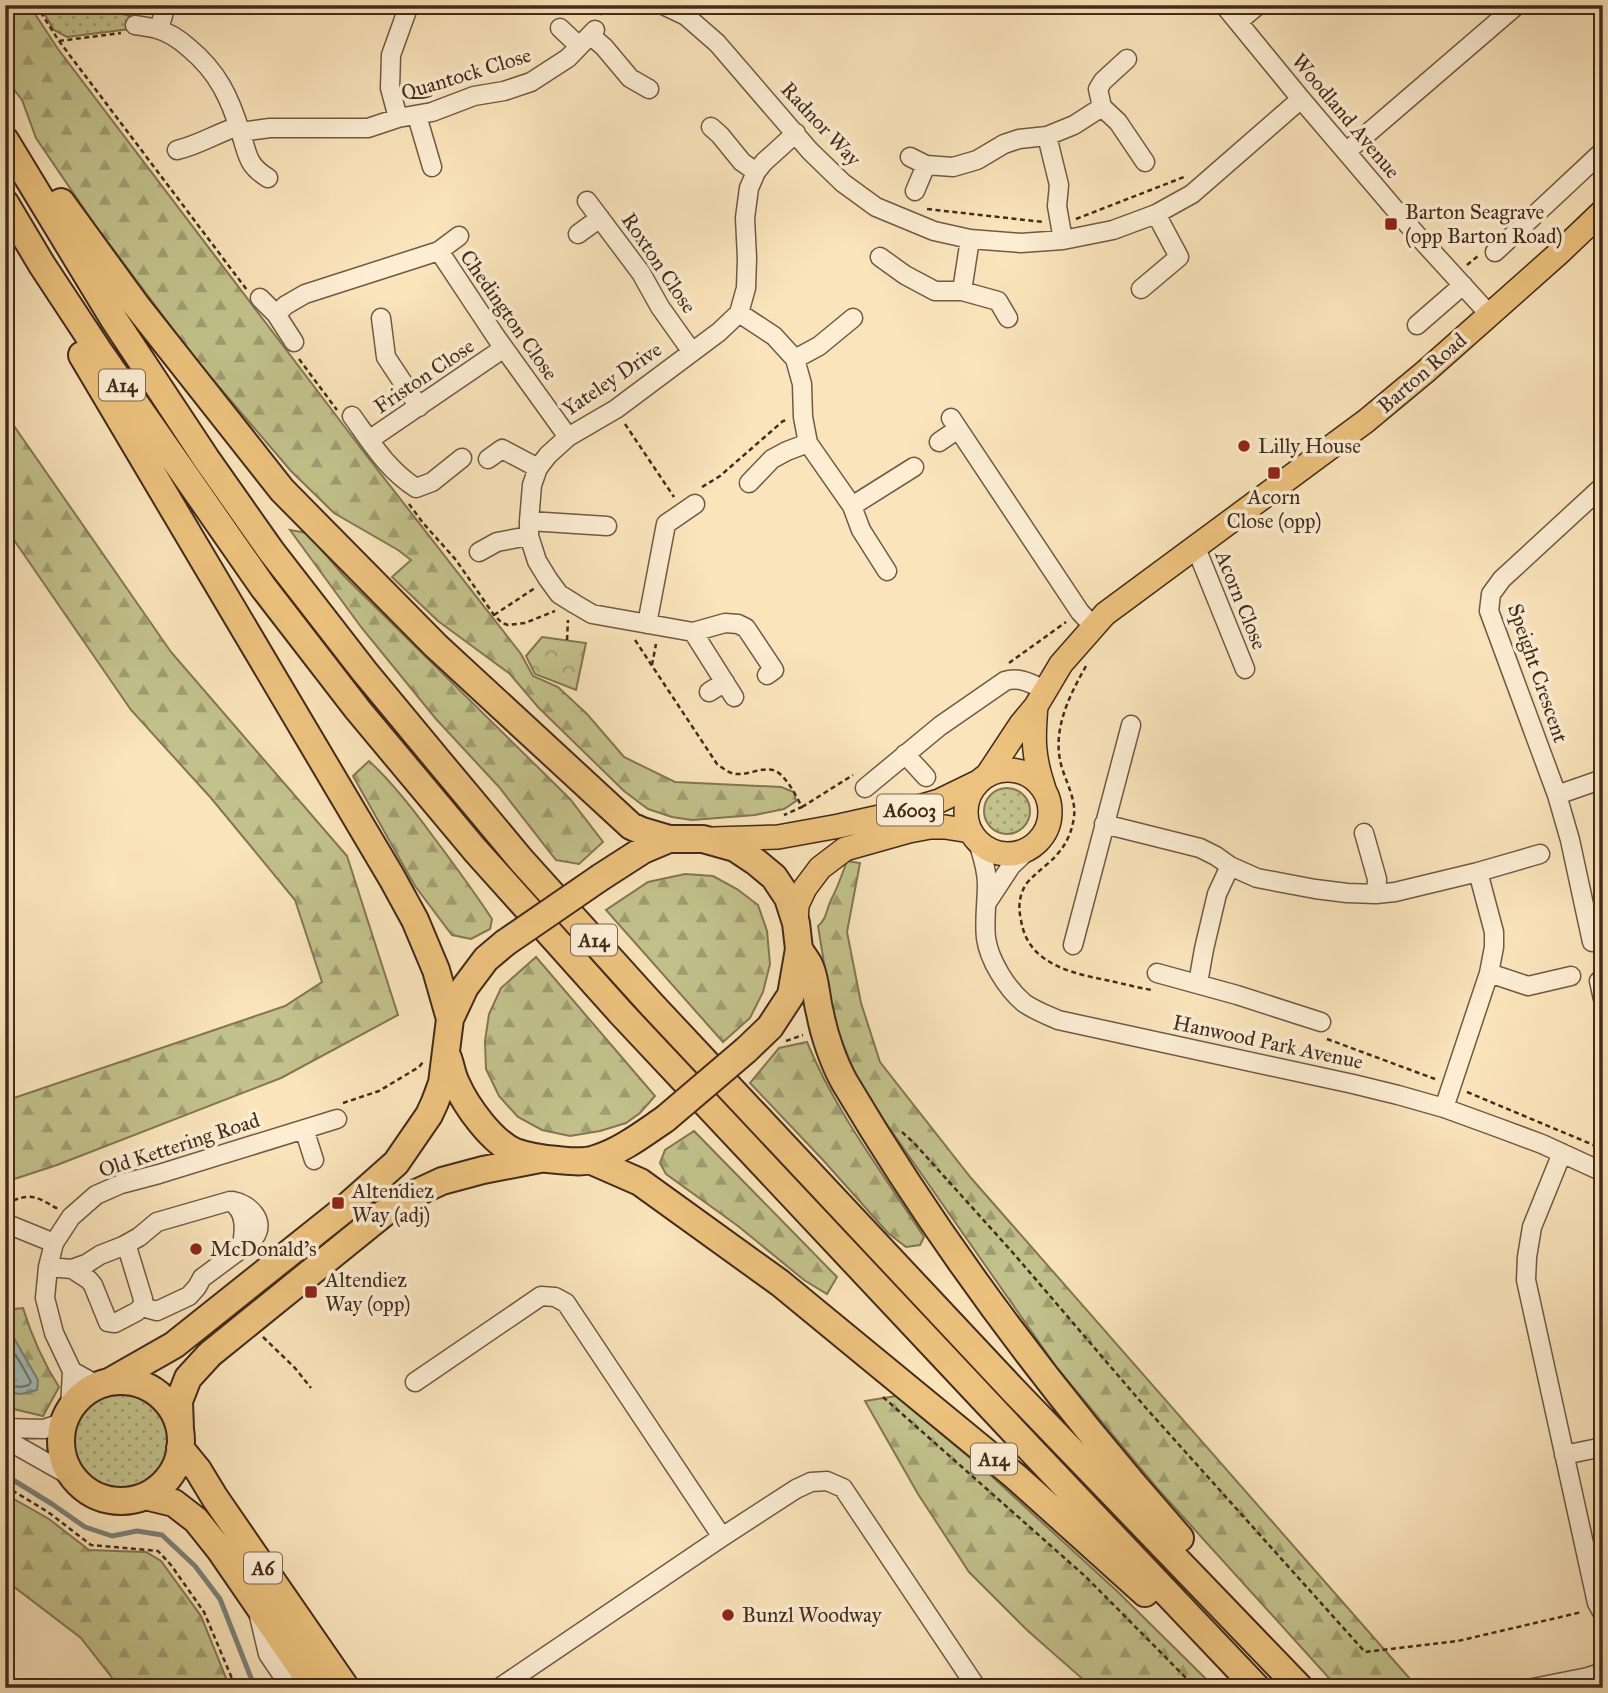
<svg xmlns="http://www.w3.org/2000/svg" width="1608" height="1693" font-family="'IM FELL Great Primer',serif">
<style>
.grass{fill:url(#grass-dots);stroke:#837654;stroke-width:2}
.forest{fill:url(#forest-firs);stroke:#837654;stroke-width:2}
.park{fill:url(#park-crowns);stroke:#837654;stroke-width:2}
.water{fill:url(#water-ripples);stroke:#7b827a;stroke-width:2}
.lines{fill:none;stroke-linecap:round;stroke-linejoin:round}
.shore{stroke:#72746a;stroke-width:2}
.stream{stroke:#7b827a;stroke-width:5}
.minor-casing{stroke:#715944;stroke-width:21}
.major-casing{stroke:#432b1c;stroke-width:26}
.highway-casing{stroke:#432b1c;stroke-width:30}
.path{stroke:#432b1c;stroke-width:2.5;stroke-dasharray:5 3.5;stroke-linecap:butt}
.minor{stroke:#fcedd3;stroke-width:18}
.major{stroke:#edc27e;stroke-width:23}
.highway{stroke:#edc27e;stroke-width:26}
.highway-bridge-casing{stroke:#432b1c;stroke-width:30;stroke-linecap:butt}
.highway-bridge{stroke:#edc27e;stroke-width:26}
.poi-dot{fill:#8f2418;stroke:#fcedd3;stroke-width:2.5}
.labels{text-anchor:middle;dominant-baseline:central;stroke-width:7;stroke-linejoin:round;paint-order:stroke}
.shield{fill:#fcedd3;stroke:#7a6553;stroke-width:2}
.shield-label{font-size:19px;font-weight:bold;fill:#432b1c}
.street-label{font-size:21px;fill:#432b1c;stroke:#fcedd3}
.poi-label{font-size:21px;fill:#432b1c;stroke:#fcedd3;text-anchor:start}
</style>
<defs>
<pattern id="grass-dots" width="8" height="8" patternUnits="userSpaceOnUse" patternTransform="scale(1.75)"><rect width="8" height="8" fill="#c3c28c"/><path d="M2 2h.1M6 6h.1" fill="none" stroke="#a09e72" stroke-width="1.8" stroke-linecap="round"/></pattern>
<pattern id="forest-firs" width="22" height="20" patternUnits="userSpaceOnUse" patternTransform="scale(1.75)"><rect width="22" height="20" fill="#c3c28c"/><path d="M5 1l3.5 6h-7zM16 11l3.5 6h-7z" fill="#a09e72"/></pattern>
<pattern id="park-crowns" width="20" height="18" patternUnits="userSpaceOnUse" patternTransform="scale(1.75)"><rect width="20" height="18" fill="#c3c28c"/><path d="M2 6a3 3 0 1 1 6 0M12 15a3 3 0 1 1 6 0" fill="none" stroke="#a09e72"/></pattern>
<pattern id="water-ripples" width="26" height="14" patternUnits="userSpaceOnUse" patternTransform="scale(1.75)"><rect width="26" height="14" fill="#a1bcb9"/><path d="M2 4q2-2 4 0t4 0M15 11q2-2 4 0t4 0" fill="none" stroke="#859996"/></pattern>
</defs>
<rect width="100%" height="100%" fill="#fae4bb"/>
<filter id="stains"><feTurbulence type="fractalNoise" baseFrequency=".00286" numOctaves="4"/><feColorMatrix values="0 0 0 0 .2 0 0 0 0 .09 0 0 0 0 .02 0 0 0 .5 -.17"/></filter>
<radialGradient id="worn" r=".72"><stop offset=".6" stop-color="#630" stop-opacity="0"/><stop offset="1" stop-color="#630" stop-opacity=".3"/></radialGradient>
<path class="grass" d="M39,5H110L115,12L133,17L130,29L67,37L54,30Z
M984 811a23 23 0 1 1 46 0a23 23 0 1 1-46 0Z
M74 1442a47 47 0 1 1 94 0a47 47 0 1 1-94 0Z"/>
<path class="forest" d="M5,5H29L58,49L363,451L521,654L533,676L558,687L587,714L624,757L675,782L781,787L794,792L796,801L784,809L755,815L692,820L672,817L648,809L624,791L538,707L510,674L438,621L392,577L411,560L398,550L334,513L291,471L196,360L95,225L36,138L22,100L5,78Z
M5,413L171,652L347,856L398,1015L281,1078L57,1165L5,1182V1101L285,1006L322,982L295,900L211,798L131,710L5,527Z
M290,530L307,533L344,576L570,799L603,842L579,864L556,860L499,787L436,719L361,627Z
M369,761C393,783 413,809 432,835C453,863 473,890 492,919L490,929L471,939L452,935L415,886L353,776Z
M847,861L860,863L847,932L861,1003L880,1062L971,1178L1418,1688H1338L1157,1488L1057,1368L860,1086L833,1019L818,926C827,919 826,910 831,900C838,887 842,874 847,861Z
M685,874L713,876L737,889L758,905L767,931L770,964L763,992L750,1018L723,1042L606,910L648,882Z
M536,957L655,1096L640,1113L626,1123L600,1131L570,1136L542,1130L518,1117L499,1096L486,1069L485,1041L489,1014L501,988Z
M807,1042C836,1113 883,1173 924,1237L920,1245L906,1247L888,1233L823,1160L750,1083L779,1048Z
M694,1131L837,1277L827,1294L804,1280L738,1226L666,1174L660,1163L665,1150Z
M23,1308C32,1337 43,1362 59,1387L43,1416L5,1407V1310Z
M896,1396L987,1472L1117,1591L1208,1681L1213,1688H1101L1086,1682L1028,1631L969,1572L918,1494L865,1401Z
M5,1494L49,1519L89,1550L146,1552L161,1561L201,1616L230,1688H120L81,1638L5,1580Z"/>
<path class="park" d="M542,637L586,643L576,690L535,674L526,656Z"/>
<path class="water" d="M5,1333H11L38,1380L37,1390L21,1394L5,1392Z"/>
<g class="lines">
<path class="shore" d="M5,1340L20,1362L31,1382L29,1385L21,1387L5,1385"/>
<path class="stream" d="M5,1475L52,1504L85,1527L112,1536L137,1531L162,1535L195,1566L220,1599L255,1688"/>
<defs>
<path id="minor" d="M663,5L686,16L717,43L810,151L843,183L876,207L934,231L970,239L1021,243L1063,240L1113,230L1156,214L1192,194L1301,99
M1224,5L1301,99L1416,234L1489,314
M1238,22L1258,5
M135,25C142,26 150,27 157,29C168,32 180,40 189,48C218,72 230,98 241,134C248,155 247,165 268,178
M560,28L579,46
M159,29L166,5
M590,35L604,47L630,78L649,89
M1127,59L1103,81L1098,89L1102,107L1118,122L1145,162
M417,116L432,167
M398,118L390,88L391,55L409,5
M711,127L720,135L742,162L756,172
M241,132L270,128H368L398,118L432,112L474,96L504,91L531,82L568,58L595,30
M1047,136L1059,185L1057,206L1063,240
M177,150C199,145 217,133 239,126
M1346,152L1517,5
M910,157L926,165L953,167L977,160L1004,144L1019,139L1047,136L1074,125L1102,107
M915,191L926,165
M587,201L641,273L660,307L692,352
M578,234L600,218
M439,251L459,236
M1495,252L1603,151
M880,257L905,275L935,291H962L998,301L1008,318
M1141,289L1179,257L1156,214
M962,291L970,239
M260,298L276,314L294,342
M739,313L774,336L795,359L802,384L803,417L808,443L852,506L861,530L887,571
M276,314L286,305L305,294L439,251L496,337L568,437
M381,318L386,357L419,407
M1417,325L1463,285
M795,359L819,346L853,318
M352,416C372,444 387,469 416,488L432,482L462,458
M951,418L1080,612L1093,626
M369,440L504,348
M939,442L958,429
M488,459L502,449L538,468
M749,483L772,459L787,451L808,443
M852,506L914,467
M529,521L607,526
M1196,548L1245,669
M479,552L497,542L529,536
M647,624L666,524L695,504
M693,632L734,697
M767,675L774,670L746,628L738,624L725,623L693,632L592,614L575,604L559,594L548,579L537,561L529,536V521L532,485L538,468L548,455L568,437L616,409L719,332L739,313L746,288L747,258L745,218L749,188L756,172L764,162L796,133
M709,692L725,682
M905,754L926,777
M865,788L940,726L1005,681C1019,676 1032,684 1045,690
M1557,795L1603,779
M1104,824L1200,848L1216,856L1230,866L1257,878L1315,889L1347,893L1376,894L1395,892L1478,872L1494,932V947L1489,973L1444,1108
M1364,833L1377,879L1376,894
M978,842C982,855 987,869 987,884C987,902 984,920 986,938C989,960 1007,989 1024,1003C1034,1010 1047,1015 1058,1020L1353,1084L1398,1095L1444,1108L1499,1128L1542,1144L1603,1172
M1478,872L1540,854
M988,901L1011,866L1030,848
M1592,942L1570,840L1557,795L1489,611L1491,594L1502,579L1603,486
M1073,945L1131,725
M1157,973L1237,995L1321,1022
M1489,973L1528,986L1571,976
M1599,981L1603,999
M1198,983L1204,949L1217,894L1230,866
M304,1129L314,1160
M1562,1153L1532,1227L1527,1257L1526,1280L1597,1603L1603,1614
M233,1201C249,1204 267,1221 254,1238C251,1242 245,1246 241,1249
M5,1223L54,1243
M123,1246L139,1237L157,1222L230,1201C247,1211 245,1231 241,1249L202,1278L197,1287L189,1296L157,1311L142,1307
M48,1267L72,1269L86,1264L100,1255L123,1246L128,1250L143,1299L142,1307L136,1312L115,1323L108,1322L93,1285L89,1280L72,1269
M72,1371L99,1386
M415,1382L541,1296L555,1297L566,1303L722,1537
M70,1408L72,1371L54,1333L45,1298L48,1267L54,1243L71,1217L96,1195L121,1184L159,1174L337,1119
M5,1428L44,1429L64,1422
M5,1439L74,1478
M1564,1455L1603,1447
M259,1616L268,1654L291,1688
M499,1688L722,1537L796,1489L811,1482L827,1481L843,1488L977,1688
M1533,1688L1588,1677L1603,1672"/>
<path id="major" d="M1036,706C1033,739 1033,757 1044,789
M966 812a42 42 0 1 1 84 0a42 42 0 1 1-84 0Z
M988,774L1021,724L1036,706L1061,664L1105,614L1366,421L1425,372L1559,253L1603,211
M713,839L778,837L839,826L902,812L939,801L978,782
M796,923L797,905L805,888L820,868L845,849L909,831L930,827H945L970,831"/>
<path id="highway" d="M5,140L113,318L207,460L271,551L364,671L441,764L522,861L652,1005L1014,1391L1300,1688
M61,202L136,305L282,490L436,646L631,826L642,831L669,839H703L735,848L756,862L774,877L788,898L796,923L799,949L791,995L770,1027L746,1050
M5,203L42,265L98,350L263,587L358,710L475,850L621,1013L1036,1455L1257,1688
M82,355L392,878L415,920L436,970L450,1019
M601,877L643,850L669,839
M799,949C802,955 808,961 810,967C816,980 816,999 820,1013C824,1035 834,1064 845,1083C942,1247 1054,1395 1180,1538
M448,1058C451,1066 452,1075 456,1083C466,1106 492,1142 515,1152C529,1157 543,1159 558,1160C569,1161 584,1163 595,1159C621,1151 643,1134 665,1119
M592,1161L640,1182L780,1283L1016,1477L1145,1593
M61 1441a60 60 0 1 1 120 0a60 60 0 1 1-120 0Z
M109,1382L174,1345L342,1211L396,1163L429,1115L435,1102L442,1083L450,1019L465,987L486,959L505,943
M180,1429L179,1401L188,1378L210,1354L399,1201L442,1181L483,1170L540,1159
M180,1448L198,1470L215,1498L346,1688
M145,1496L174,1503L196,1520L220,1550L315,1688"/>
</defs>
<use href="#minor" class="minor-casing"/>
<use href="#major" class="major-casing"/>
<use href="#highway" class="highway-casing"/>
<path class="path" d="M36,5L59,41L247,290
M600,15L604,5
M59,41L121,33
M927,209L1043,222
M1076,219L1184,177
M1467,265L1478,256
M299,359L337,410
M625,424L674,497
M702,487L720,476L783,421L787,420
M409,504L423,523L456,560L494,615L502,623L508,625L525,623L555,611
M494,615L535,588
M567,640L568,620
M635,640L717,764C723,768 729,774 737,774C752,775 768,763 780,774C790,783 796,796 802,807L784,815
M1009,663L1066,622
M652,665L656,644
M1086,666C1068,698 1050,734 1063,771C1068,786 1076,801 1074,817C1071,838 1062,852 1045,866C1038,872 1032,877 1026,884C1019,896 1018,907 1021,920C1028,967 1077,974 1115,982C1128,985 1140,988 1152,990
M802,807L853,775
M1596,1013L1603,1044
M1327,1039L1435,1079
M786,1041L803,1035
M1467,1092L1603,1149
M343,1103L379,1091L419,1067L423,1062
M902,1132L915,1144L1014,1254L1146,1408L1365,1652L1458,1641L1582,1612
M5,1203C31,1194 32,1194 56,1208L57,1207
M263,1337L295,1368L311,1388
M883,1397L1086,1577L1196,1688
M5,1486L48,1512L91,1545L158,1551L171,1565L204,1612L236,1688"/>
<use href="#minor" class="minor"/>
<use href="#major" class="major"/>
<use href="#highway" class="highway"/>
<defs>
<path id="highway-bridge" d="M505,943L601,877
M665,1119L746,1050"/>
</defs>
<use href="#highway-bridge" class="highway-bridge-casing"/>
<use href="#highway-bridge" class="highway-bridge"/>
</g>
<g class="poi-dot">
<rect x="1384" y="217" width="14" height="14" rx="3.5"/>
<circle cx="1244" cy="446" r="7"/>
<rect x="1267" y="466" width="14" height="14" rx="3.5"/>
<rect x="331" y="1196" width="14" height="14" rx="3.5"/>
<circle cx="196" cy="1249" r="7"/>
<rect x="304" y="1285" width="14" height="14" rx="3.5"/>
<circle cx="728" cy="1615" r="7"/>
</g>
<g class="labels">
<g class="shield">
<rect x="99" y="369.5" width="46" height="31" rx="5"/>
<rect x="877" y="794.5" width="66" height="31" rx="5"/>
<rect x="571" y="924.5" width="46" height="31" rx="5"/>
<rect x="971" y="1443.5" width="46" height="31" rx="5"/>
<rect x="244" y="1552.5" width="38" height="31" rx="5"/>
</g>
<g class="shield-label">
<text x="122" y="385">A14</text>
<text x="910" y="810">A6003</text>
<text x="594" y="940">A14</text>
<text x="994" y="1459">A14</text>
<text x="263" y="1568">A6</text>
</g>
<g class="street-label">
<text transform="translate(466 74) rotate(-17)">Quantock Close</text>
<text transform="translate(1346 116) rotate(50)">Woodland Avenue</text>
<text transform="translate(821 124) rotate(47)">Radnor Way</text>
<text transform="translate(659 263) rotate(56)">Roxton Close</text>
<text transform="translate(509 315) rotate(55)">Chedington Close</text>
<text transform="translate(1422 373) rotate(-41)">Barton Road</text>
<text transform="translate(424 376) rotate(-34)">Friston Close</text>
<text transform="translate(612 379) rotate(-34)">Yateley Drive</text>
<text transform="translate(1241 600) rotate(68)">Acorn Close</text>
<text transform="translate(1538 673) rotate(71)">Speight Crescent</text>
<text transform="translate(1268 1042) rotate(12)">Hanwood Park Avenue</text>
<text transform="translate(179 1145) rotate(-18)">Old Kettering Road</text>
</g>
<g class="poi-label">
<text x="1405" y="212">Barton Seagrave<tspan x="1405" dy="24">(opp Barton Road)</tspan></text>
<text x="1258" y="446">Lilly House</text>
<text x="1274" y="497" text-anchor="middle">Acorn<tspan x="1274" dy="24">Close (opp)</tspan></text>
<text x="352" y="1191">Altendiez<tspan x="352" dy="24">Way (adj)</tspan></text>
<text x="210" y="1249">McDonald's</text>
<text x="325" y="1280">Altendiez<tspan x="325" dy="24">Way (opp)</tspan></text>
<text x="742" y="1615">Bunzl Woodway</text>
</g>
</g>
<rect width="1608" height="1693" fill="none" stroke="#fae4bb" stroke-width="28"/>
<rect x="7" y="7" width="1594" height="1679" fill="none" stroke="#432b1c" stroke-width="3.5"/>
<rect x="14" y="14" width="1580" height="1665" fill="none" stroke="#432b1c" stroke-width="2"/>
<rect width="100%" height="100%" filter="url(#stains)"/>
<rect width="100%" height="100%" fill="url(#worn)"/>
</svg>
